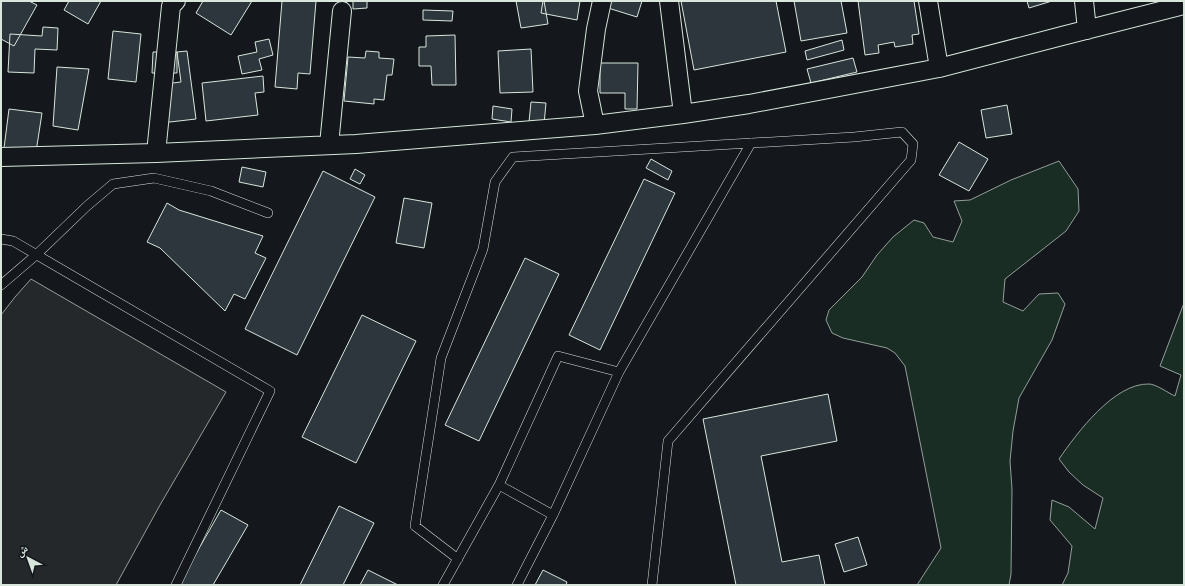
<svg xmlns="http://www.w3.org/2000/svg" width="1185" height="586" font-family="Raleway,'Noto Naskh Arabic',sans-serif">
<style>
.green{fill:#1a2d24;stroke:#939e99}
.parking{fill:#24282b;stroke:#939e99}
.building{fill:#2c363c;stroke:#d8e6dc}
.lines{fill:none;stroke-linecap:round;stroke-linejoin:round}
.lane-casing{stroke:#d8e6dc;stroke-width:10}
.street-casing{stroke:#d8e6dc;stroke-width:20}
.lane{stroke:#14181c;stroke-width:9}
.street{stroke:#14181c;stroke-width:18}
</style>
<rect width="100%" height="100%" fill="#14181c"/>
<path class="green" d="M1059,161L1078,189L1079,211L1066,231L1005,279L1003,302L1023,311L1039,294L1058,293L1065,304L1052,340L1019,398L1013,431L1010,461L1012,489L1011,574L1009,585H917L941,548L905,366L895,353L887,348L843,338L832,333L826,320L829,310L862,277L877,255L893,237L914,220L924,223L933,237L953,242L962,221L954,201L970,200L1011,180Z
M1184,303V585H1062L1068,573L1072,546L1050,520L1052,500L1069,507L1095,529L1103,498L1083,485L1069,472L1059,459C1077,433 1114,383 1149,384C1156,384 1168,393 1175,396L1181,375L1160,366Z"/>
<path class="parking" d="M31,279L226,392L160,505L116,585H1V315L15,297Z"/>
<path class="building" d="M1,1H29L37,5L14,46L1,39Z
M69,1H101L88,24L64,10Z
M203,1H252L231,35L196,13Z
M282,1H316L310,74L298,73L297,89L275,87Z
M353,1H367V8L353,9Z
M516,1H544L548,24L521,28Z
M543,1H580L577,20L541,13Z
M610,1H642L637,17L608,8Z
M681,1H776L786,52L694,70Z
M794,1H841L847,33L801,41Z
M858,1H914L919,34L912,35L913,44L895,47L894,42L878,45L879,53L865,55Z
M1027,1H1052L1029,8Z
M423,10L453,11L452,21L423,20Z
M43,27L58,28L57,50L35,49L34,73L8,72L10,34L42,36Z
M113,31L141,34L136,82L108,79Z
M455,35L456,85H432L431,66H419V47H426V36Z
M269,39L273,55L259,59L262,70L242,74L238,56L257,52L255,42Z
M842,40L844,50L807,60L805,51Z
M531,49L533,92L500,93L498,51Z
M187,51L196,119L161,123L156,85L181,82L177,52Z
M366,51L379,52V58L394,59L392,75H387L384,100L374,99V104L344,101L348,57L365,58Z
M153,52H177V73H152Z
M853,58L857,72L811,83L807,69Z
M600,63H638L637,109H625V93H600Z
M57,67L89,69L78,130L53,126Z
M263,76L264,92L255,93L258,115L206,121L202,83Z
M531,102L546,103L544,124L529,122Z
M1007,105L1012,134L986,138L981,110Z
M493,106L512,109L511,122L492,119Z
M9,109L42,113L36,152L4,148Z
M959,142L988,159L969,191L939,175Z
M651,159L672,171L668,180L646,168Z
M242,167L266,172L263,187L239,182Z
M355,169L365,175L360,184L350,179Z
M323,171L375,197L297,355L245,329Z
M644,179L675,193L600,350L569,335Z
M404,198L432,203L424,248L396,243Z
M167,203L179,210L263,236L255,253L266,258L245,299L234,294L225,311L160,248L147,242Z
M525,258L559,274L479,441L445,425Z
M362,315L416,341L356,463L302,437Z
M828,394L837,441L761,456L782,562L819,555L825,585H736L703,419Z
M339,506L374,523L343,585H300Z
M221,510L248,525L213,585H178Z
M858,537L867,565L844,572L835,544Z
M368,570L398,585H360Z
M543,570L567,582L566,585H535Z"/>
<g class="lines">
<defs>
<path id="lane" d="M1,239L13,241L270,391L176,585
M1,285L36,255L87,206L113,184L154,178L211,191L268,213
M499,485L553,515
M458,559L415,526L441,358L483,249L495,182L513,157L854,137L902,132L913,144L911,160L668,441L652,585
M443,585L499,485L558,356L619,372
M517,585L553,515L619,372L751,143"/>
<path id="street" d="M669,1L683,114
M928,1L939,68
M1084,1L1087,30
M595,125L588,91L596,29L602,1
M329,145L342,11
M156,153L171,6L176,1
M1,157L156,153L356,144L595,125L683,114L749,104L939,68L1062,36L1184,5"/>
</defs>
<use href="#lane" class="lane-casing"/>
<use href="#street" class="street-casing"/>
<use href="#lane" class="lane"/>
<use href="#street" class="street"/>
</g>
<rect width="1185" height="586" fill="none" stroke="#d8e6dc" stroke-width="4"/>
<g transform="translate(28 558) rotate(319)" stroke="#14181c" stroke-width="3" paint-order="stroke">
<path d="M0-3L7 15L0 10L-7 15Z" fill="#d8e6dc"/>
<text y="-6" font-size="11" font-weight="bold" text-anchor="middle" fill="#d8e6dc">ش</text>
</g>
</svg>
